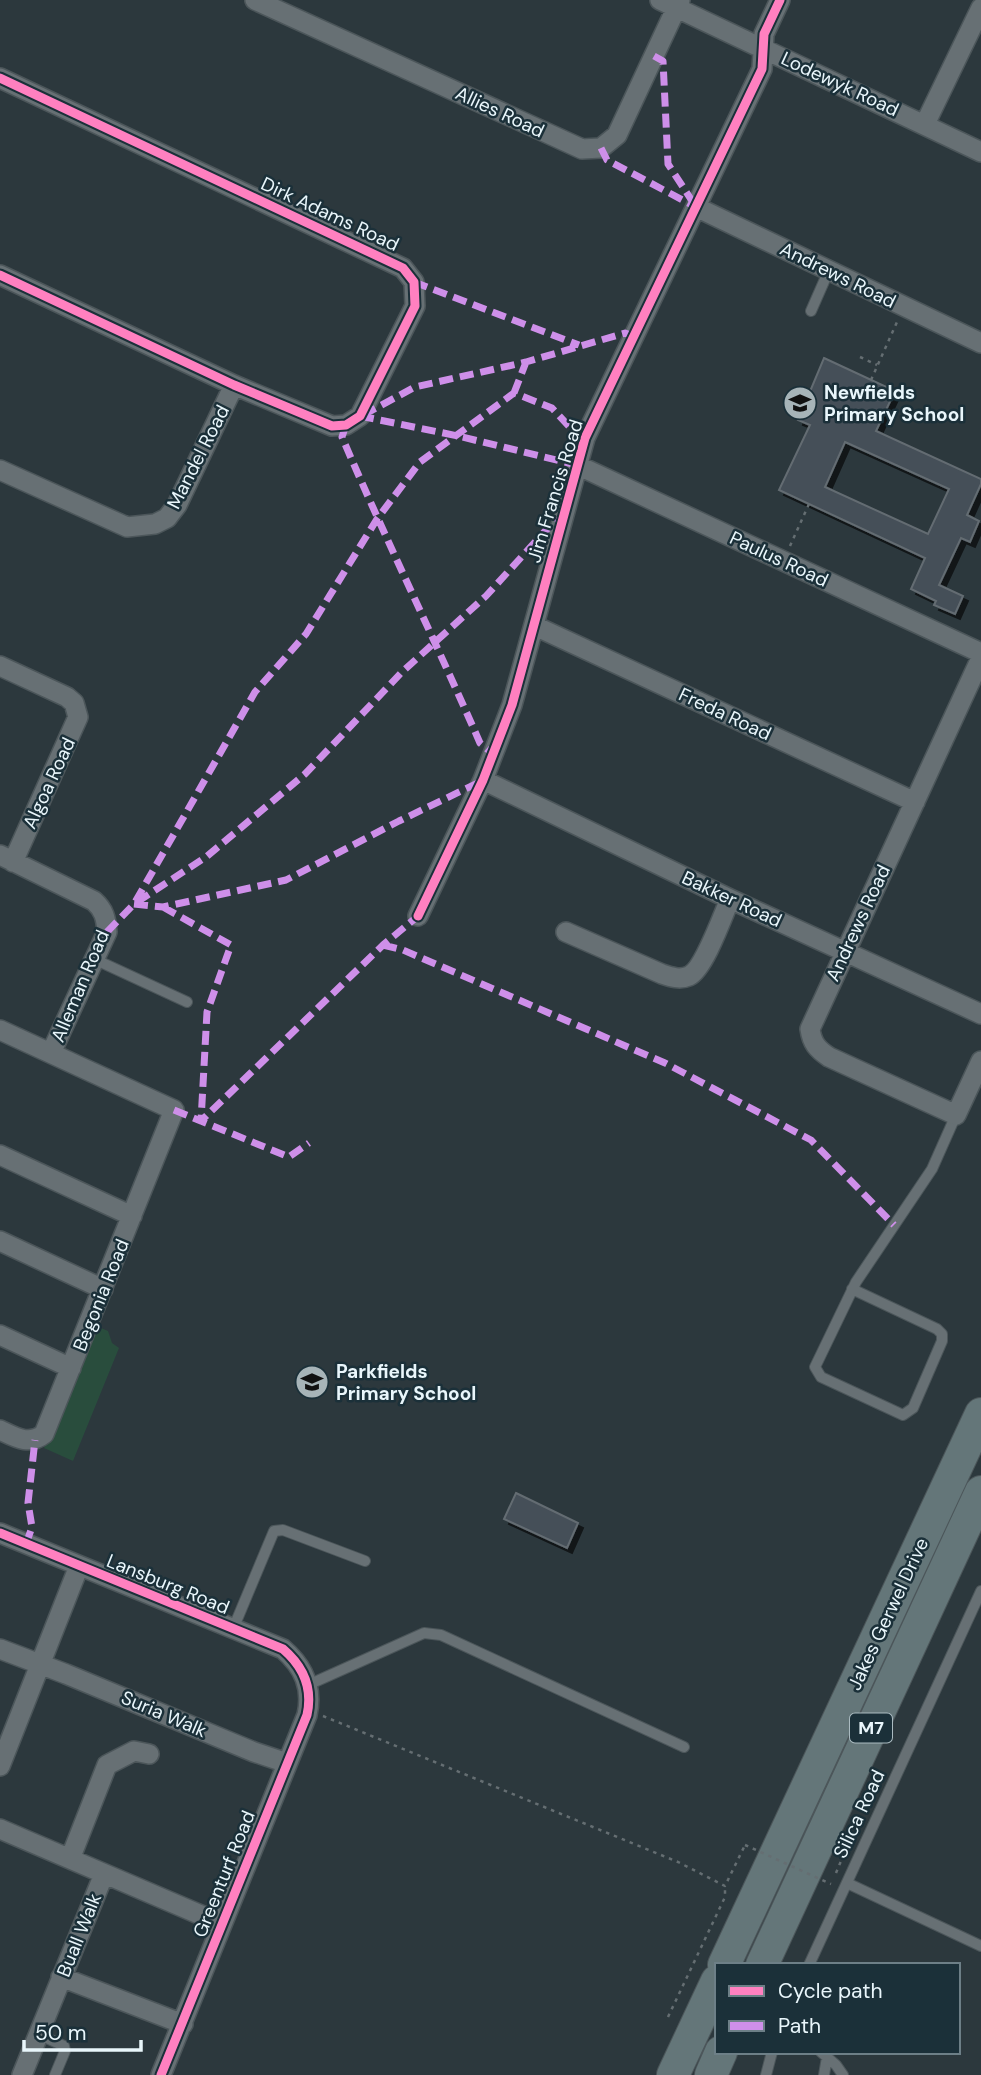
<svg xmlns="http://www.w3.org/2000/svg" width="981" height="2075" font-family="'DM Sans',sans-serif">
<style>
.green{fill:#294d3d}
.building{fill:#454f58;stroke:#646c72;stroke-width:2;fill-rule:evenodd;filter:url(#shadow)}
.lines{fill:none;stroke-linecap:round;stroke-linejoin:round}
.service-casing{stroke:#4c565a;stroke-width:12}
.minor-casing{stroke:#4c565a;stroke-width:22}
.trunk-casing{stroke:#4c565a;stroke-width:34}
.path{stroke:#656e72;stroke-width:2.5;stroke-dasharray:3.5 5;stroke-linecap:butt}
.service{stroke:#677074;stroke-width:10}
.minor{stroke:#677074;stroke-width:19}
.trunk{stroke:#647679;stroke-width:32}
.path-bridge{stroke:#656e72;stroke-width:2.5;stroke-dasharray:3.5 5;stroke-linecap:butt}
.quiet{stroke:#ce8fe9;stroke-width:7;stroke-dasharray:14 7;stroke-linecap:butt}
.cycleway-casing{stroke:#1b3039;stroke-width:13}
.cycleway{stroke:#ff80c0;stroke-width:9}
.labels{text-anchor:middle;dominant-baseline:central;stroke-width:5;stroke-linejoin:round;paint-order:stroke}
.shield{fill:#1b3039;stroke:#abbbc1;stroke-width:2}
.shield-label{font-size:18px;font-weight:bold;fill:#e9f6fb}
.street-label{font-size:19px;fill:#e9f6fb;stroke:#1b3039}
.poi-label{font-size:19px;font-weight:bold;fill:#e9f6fb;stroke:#1b3039;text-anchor:start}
</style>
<defs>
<filter id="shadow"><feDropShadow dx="5" dy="5" stdDeviation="0" flood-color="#0009"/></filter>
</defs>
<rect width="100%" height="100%" fill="#2c383d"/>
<path class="green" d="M94,1325L108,1331L112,1343L119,1348L73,1461L44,1448Z"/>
<path class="building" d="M824,358L895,391L876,431L981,479V484L967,515L979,521L970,542L961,538L939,585L963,596L955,614L934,605L936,601L911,589L925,558L779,490L810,425L798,420ZM845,442L949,489L928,534L825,487Z
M516,1493L578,1523L567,1548L504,1519Z"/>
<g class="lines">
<defs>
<path id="service" d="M811,311L829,270
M94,959L187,1002
M852,1289L937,1329L942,1334V1341L913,1408L903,1415L821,1377L815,1367L856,1282L932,1169L956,1115
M233,1629L274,1531L283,1530L365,1561
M308,1685L424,1633L441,1635L684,1747
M847,1883L981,1946
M809,1965L981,1591
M38,2034L64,2046L65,2051L55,2075
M821,2052L836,2065L843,2075
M766,2075L772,2052
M824,2075L827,2057"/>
<path id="minor" d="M255,0L582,149L601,148L617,135L680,0
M660,0L981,152
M0,78L403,268L414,282L415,306L360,416L346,425L332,426L234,385L0,275
M925,124L981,8
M696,207L981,343
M577,465L981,653
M0,470L127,527L155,524L167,518L177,505L234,385
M535,626L915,802
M981,658L810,1029C812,1043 817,1049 829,1057L956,1115L981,1061
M0,666L67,697L74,703L78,717L13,862
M483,780L730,899L981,1014
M0,855L94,901C104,910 106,918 107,932L51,1053
M418,916L483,780L512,705L585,438L762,69L764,34L780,0
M566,932L662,974C671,977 680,980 689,976C704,969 723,915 730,899
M0,1030L174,1110L44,1434C29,1446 15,1437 0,1430
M0,1155L132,1216
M0,1241L103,1289
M0,1335L71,1368
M0,1533L283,1649C304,1667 313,1688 307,1715L161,2075
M0,1649L66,1674L254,1752L287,1763
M0,1766L79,1566
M0,1829L222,1924
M70,1859L107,1765L134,1751L149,1754
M61,1977L183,2024
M22,2075L104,1874"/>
<path id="trunk" d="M724,1965L981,1414
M762,1965L981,1492
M673,2075L717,1981
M711,2075L721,2052"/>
</defs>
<use href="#service" class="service-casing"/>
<use href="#minor" class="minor-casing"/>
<use href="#trunk" class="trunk-casing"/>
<path class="path" d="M860,357L877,365
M871,380L897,322
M790,546L809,504
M323,1716L678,1862L725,1886L745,1845
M836,1873L848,1844
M668,2017L725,1897V1886"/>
<use href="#service" class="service"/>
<use href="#minor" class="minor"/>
<use href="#trunk" class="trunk"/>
<path class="path-bridge" d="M745,1845L831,1884"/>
<path class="quiet" d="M654,56L663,61L668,164L696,207
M601,148L607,160L694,206
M414,282L579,345
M514,393L526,362
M363,415L415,387L526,362L625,333L634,336
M360,416L458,436L577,465
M346,425L342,437C386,540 435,640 480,743L493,754
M137,902L206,857L305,774L402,672L486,596L546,530L561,518
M134,904L163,907L286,880L399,821L482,781
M163,907L231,945L207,1012L201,1121L383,945L418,916
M107,932L134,904L255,692L306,634L377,519L420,462L514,393L552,408L576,434L585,438
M383,945L403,950L665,1063L811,1140L894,1225
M174,1110L289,1157L309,1143
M26,1544L32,1527L28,1503L35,1440"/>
<defs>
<path id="cycleway" d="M0,78L403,268L414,282L415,306L360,416L346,425L332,426L234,385L0,275
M418,916L483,780L512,705L585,438L762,69L764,34L780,0
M0,1533L283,1649C304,1667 313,1688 307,1715L161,2075"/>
</defs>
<use href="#cycleway" class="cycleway-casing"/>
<use href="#cycleway" class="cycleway"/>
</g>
<defs>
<symbol id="school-disc" viewBox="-11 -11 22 22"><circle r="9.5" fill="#a7b4b8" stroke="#1b3039"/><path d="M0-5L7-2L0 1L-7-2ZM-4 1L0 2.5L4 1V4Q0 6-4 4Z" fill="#111"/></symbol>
</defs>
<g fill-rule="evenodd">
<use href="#school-disc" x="781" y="384" width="38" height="38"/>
<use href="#school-disc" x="293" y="1363" width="38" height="38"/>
</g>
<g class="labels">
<rect class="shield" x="850" y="1713.5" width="42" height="29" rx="5"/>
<g class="shield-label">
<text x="871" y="1728">M7</text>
</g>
<g class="street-label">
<text transform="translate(840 84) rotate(25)">Lodewyk Road</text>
<text transform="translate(500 112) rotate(25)">Allies Road</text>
<text transform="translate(330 214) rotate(25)">Dirk Adams Road</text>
<text transform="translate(838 275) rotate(26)">Andrews Road</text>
<text transform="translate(198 457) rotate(-63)">Mandel Road</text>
<text transform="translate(555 491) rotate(-73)">Jim Francis Road</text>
<text transform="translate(779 559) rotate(25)">Paulus Road</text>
<text transform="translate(725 714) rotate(25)">Freda Road</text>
<text transform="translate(49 783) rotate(-65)">Algoa Road</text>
<text transform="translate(732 899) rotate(25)">Bakker Road</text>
<text transform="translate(858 923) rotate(-65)">Andrews Road</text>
<text transform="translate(80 986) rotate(-67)">Alleman Road</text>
<text transform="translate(101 1295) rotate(-68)">Begonia Road</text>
<text transform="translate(168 1584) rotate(22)">Lansburg Road</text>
<text transform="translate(888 1614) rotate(-65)">Jakes Gerwel Drive</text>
<text transform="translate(164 1714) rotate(23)">Suria Walk</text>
<text transform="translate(859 1814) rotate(-65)">Silica Road</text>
<text transform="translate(224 1874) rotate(-68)">Greenturf Road</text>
<text transform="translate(79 1935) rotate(-68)">Buall Walk</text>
</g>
<g class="poi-label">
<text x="824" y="392">Newfields<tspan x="824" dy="22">Primary School</tspan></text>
<text x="336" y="1371">Parkfields<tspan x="336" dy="22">Primary School</tspan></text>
</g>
</g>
<rect x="715" y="1963" width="245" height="91" fill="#1b3039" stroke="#6d7f87" stroke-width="2"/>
<rect x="729" y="1986" width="35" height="10" fill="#ff80c0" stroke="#6d7f87" stroke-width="2"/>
<text x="778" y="1998" font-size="21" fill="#e9f6fb">Cycle path</text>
<rect x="729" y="2021" width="35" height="10" fill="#ce8fe9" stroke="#6d7f87" stroke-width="2"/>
<text x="778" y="2033" font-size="21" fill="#e9f6fb">Path</text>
<path d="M24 2040v10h117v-10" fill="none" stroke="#e9f6fb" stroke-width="3.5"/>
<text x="35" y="2040" font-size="21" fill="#e9f6fb" stroke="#1b3039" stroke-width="5" paint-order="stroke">50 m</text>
</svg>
